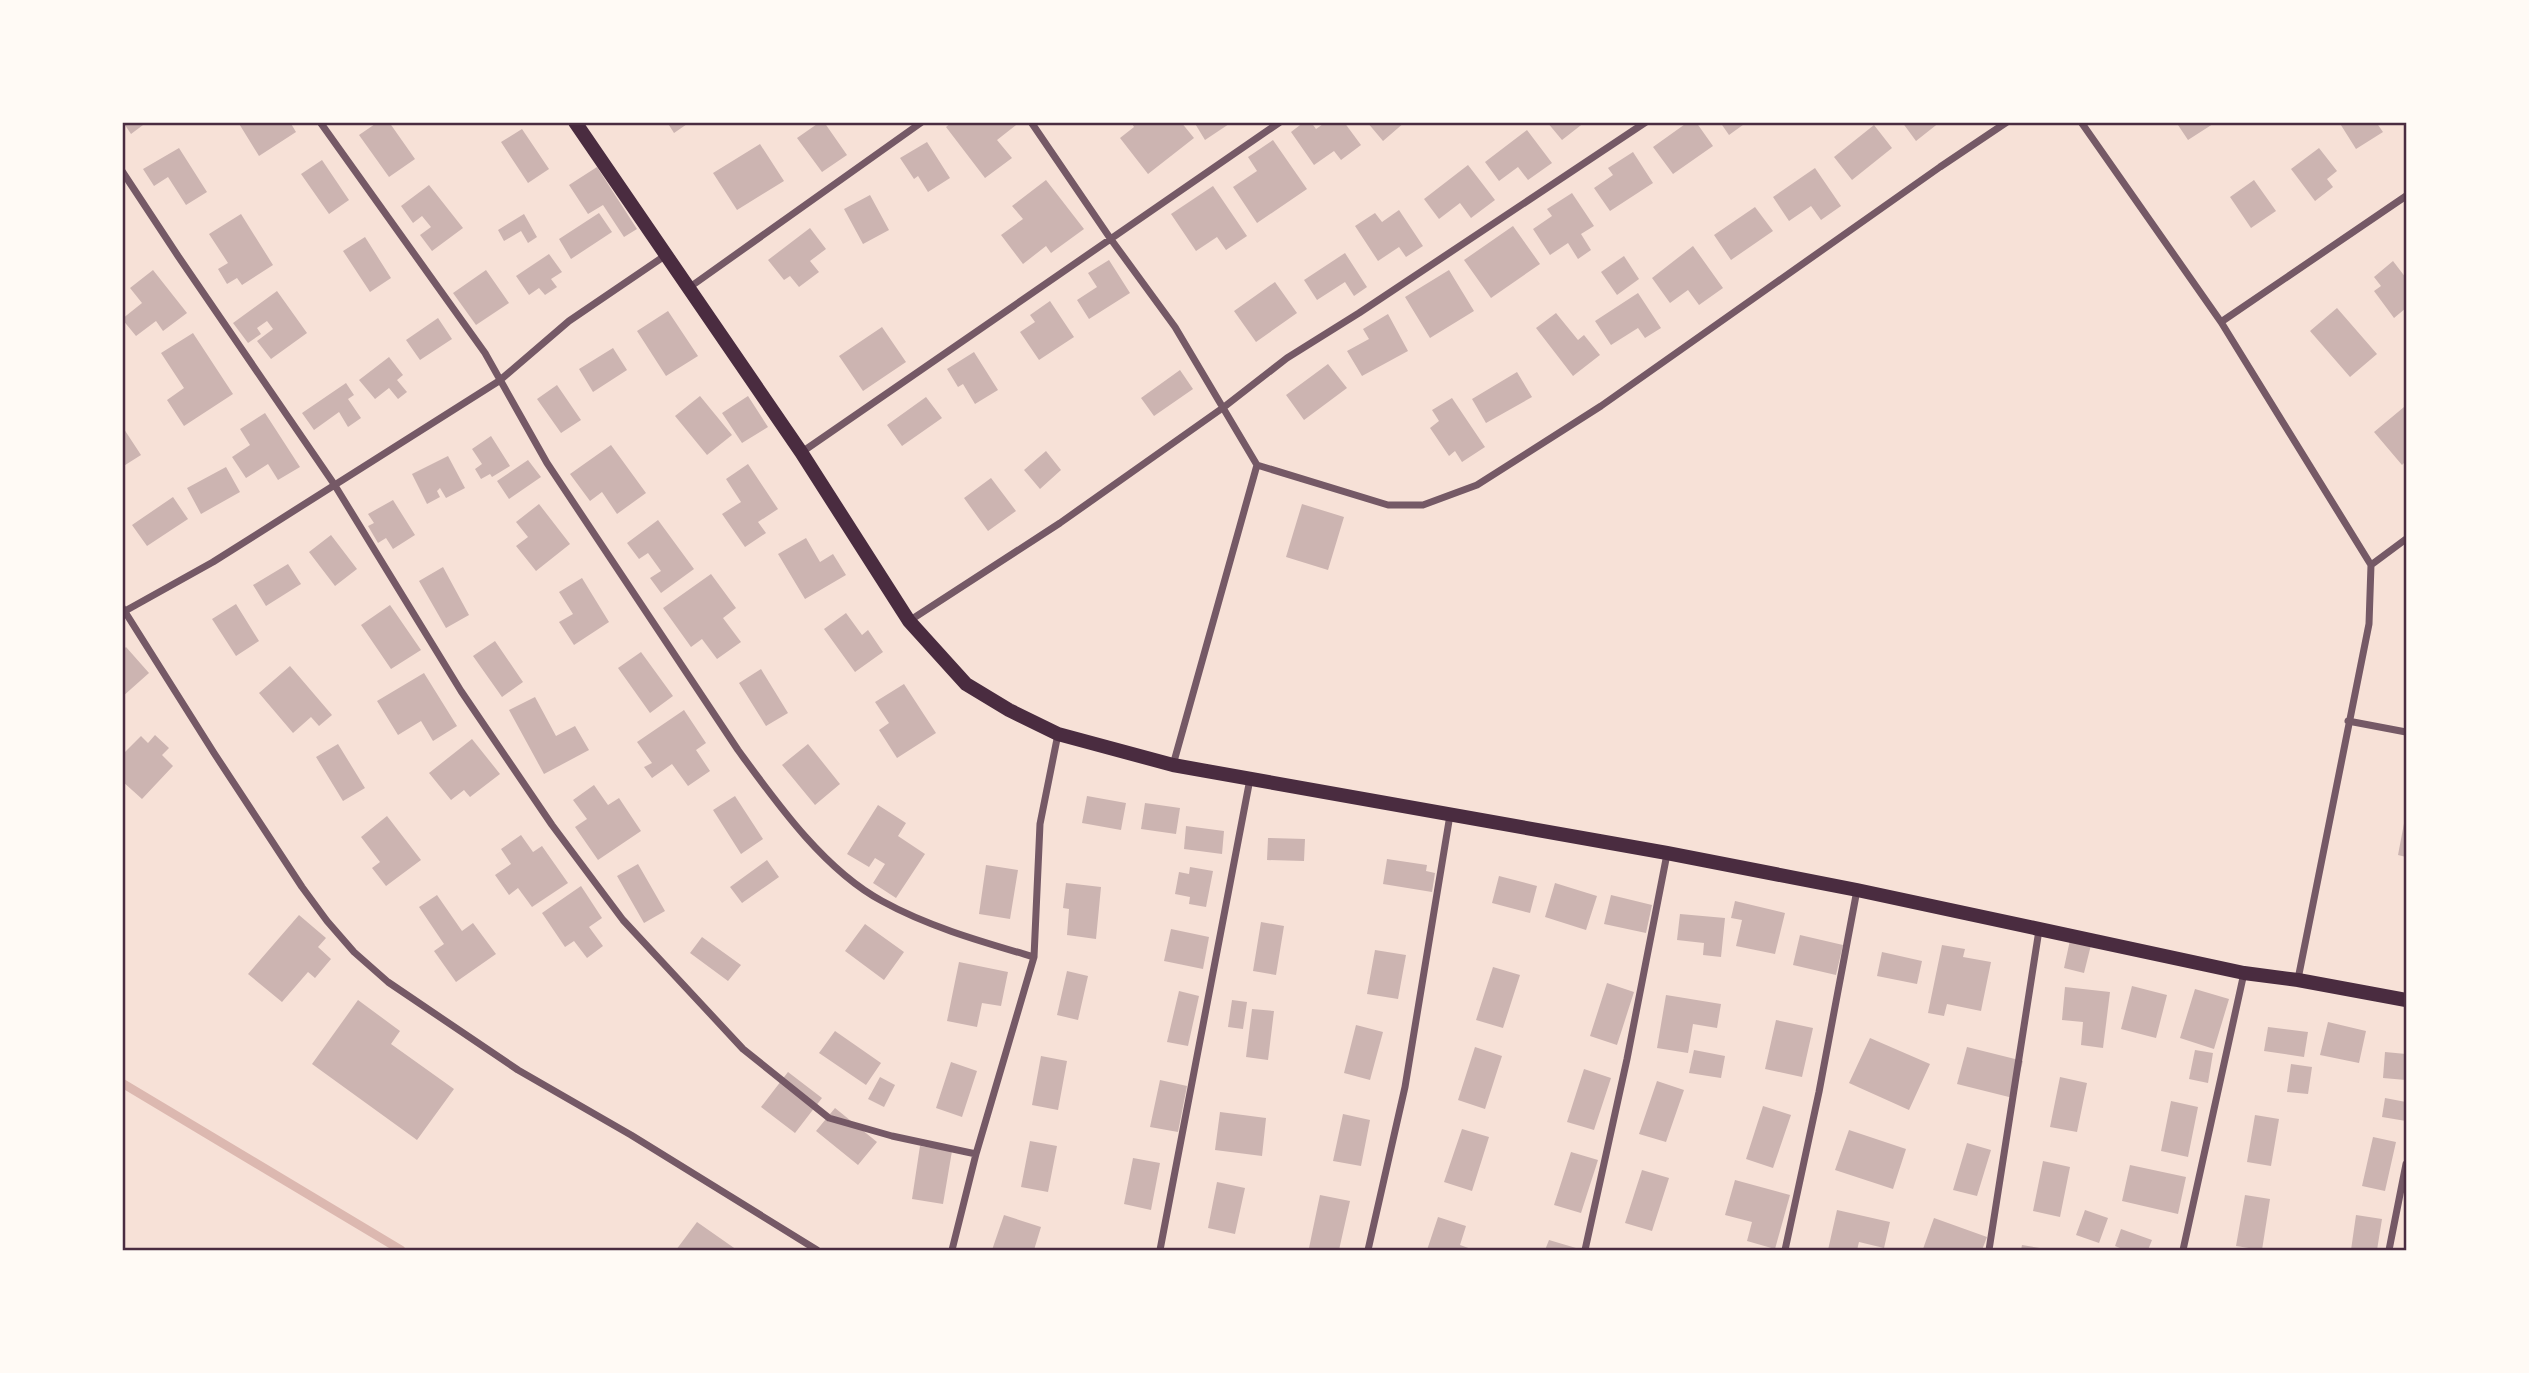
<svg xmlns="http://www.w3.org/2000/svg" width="2529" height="1373" font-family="'Fira Sans Condensed',sans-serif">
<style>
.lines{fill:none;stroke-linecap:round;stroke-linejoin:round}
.stream{stroke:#dcb8b0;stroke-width:9}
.building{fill:#ccb4b1}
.minor{stroke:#755966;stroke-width:7}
.secondary{stroke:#4a2c40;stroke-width:14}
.neatline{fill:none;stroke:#4a2c40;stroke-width:2.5}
</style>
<rect width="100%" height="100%" fill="#f7e1d7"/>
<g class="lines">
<path class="stream" d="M122,1083L401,1250"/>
</g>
<path class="building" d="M123,122H147L131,134Z
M238,122H290L296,132L259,156Z
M378,122H389L415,159L389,177L359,135Z
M667,122H690L674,133Z
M820,122H824L847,155L822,172L797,138Z
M952,122H1020L997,140L1012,158L985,178L946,127Z
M1131,122H1181L1194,138L1148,174L1120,138L1134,127Z
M1194,122H1232L1205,140Z
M1304,122H1311L1316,129L1326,122H1344L1361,145L1341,160L1334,151L1314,165L1291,132Z
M1367,122H1405L1383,141Z
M1547,122H1585L1562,140Z
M1688,122H1696L1713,146L1673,174L1653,147Z
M1720,122H1747L1729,135Z
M1902,122H1940L1916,141Z
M2176,122H2216L2188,140Z
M2339,122H2376L2383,132L2356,149Z
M1874,125L1892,148L1852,180L1834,157Z
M522,129L549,169L528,183L501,142Z
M1527,130L1552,163L1528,180L1518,167L1499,181L1485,162Z
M1273,140L1307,189L1257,223L1233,187L1257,171L1248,157Z
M927,142L950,178L928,192L918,176L914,179L900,158Z
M760,144L784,181L737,210L713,173Z
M179,148L207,192L186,205L168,177L154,186L143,169Z
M2319,148L2337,171L2327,179L2333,187L2315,201L2291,169Z
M1633,152L1653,183L1610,211L1594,188L1613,175L1608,168Z
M322,160L349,200L329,214L301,174Z
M1468,165L1495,200L1471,218L1460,203L1439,219L1424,199Z
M597,167L637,229L624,237L603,205L588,214L569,185Z
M1815,168L1841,206L1821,220L1811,206L1789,221L1773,197Z
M1046,180L1084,229L1051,253L1046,246L1023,264L1001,235L1023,219L1012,206Z
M2254,180L2276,211L2251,228L2230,197Z
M429,185L463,228L432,251L420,235L431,227L422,216L413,223L401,206Z
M1213,186L1247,236L1226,250L1217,237L1196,251L1171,214Z
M1572,193L1594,226L1581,234L1591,250L1578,259L1568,243L1550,255L1533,229L1552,216L1547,209Z
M870,195L889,230L863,244L844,209Z
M1755,207L1773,231L1731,260L1714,235Z
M1399,210L1423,246L1406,257L1399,247L1378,261L1355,226L1375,213L1382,222Z
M599,213L612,232L571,259L559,239Z
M241,214L273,265L242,285L237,278L227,284L218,269L228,263L209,234Z
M524,214L537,237L528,243L521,231L504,241L498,230Z
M1513,226L1540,264L1491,298L1464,260Z
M810,228L826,249L810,261L819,272L799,287L790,276L784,280L768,260Z
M365,237L391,278L370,292L343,251Z
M1693,246L1723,288L1699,305L1688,290L1670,303L1652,278Z
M1345,253L1367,287L1354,296L1345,282L1317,300L1304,280Z
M549,254L562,272L551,279L557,287L545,295L539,288L529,295L516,276Z
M1624,256L1639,279L1617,295L1601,272Z
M1109,260L1130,293L1089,319L1077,300L1097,287L1088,273Z
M2393,261L2406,278V308L2394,318L2374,291L2381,286L2374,277Z
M153,270L187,313L163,331L156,321L136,336L122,319L142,303L130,288Z
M486,270L509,303L476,325L453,293Z
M1449,270L1474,311L1430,338L1405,297Z
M1275,282L1297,313L1256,342L1234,311Z
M277,291L307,333L271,359L257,341L273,329L267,321L257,328L261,334L248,343L233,323Z
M1638,293L1661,328L1645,338L1638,328L1611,345L1595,321Z
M1050,301L1074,337L1039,360L1020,332L1035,322L1030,315Z
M2337,308L2377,354L2350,377L2310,331Z
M668,311L698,356L666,376L637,331Z
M1556,313L1578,340L1584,335L1600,355L1573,376L1536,328Z
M1388,314L1408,351L1362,376L1347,351L1369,339L1363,329Z
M438,318L452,339L420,360L406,340Z
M882,327L906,362L863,391L839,356Z
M193,333L233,394L184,426L167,400L184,388L161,353Z
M613,348L627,370L593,392L579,369Z
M974,352L998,390L975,404L963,384L958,387L947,369Z
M389,357L403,375L397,380L407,392L398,399L389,388L375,399L359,380Z
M1328,364L1347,388L1304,420L1286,395Z
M1180,370L1193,389L1154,416L1141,398Z
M1517,372L1532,397L1486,423L1472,399Z
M346,383L354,395L348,399L361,418L348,427L339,412L314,430L302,413Z
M557,385L581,420L561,433L537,399Z
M700,396L732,435L707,455L675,416Z
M748,396L768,427L742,443L722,413Z
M926,397L942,418L902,446L887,425Z
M1452,398L1485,447L1462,462L1455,451L1449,456L1430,428L1439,421L1432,410Z
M2404,407L2406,410V461L2402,465L2374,432Z
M265,413L300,467L278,480L268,464L246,478L232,457L250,445L240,429Z
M122,426L141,455L122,467Z
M491,436L510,466L492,477L490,474L481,479L475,469L482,464L472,449Z
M611,445L646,493L617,514L602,492L590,501L570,474Z
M1046,451L1061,470L1040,489L1024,470Z
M448,456L465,488L446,498L440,488L437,491L440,497L427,504L412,474Z
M528,460L541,477L509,499L497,481Z
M748,464L778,509L758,522L766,533L745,547L722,514L741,502L726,479Z
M226,467L240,492L201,514L187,488Z
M991,478L1016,511L988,531L964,498Z
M173,497L188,519L147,546L132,525Z
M393,500L415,535L393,549L386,538L378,543L368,526L374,523L368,514Z
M539,504L570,544L536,571L516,546L528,537L516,522Z
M1302,504L1344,517L1328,570L1286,557Z
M658,520L694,569L661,593L650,578L661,571L648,553L639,559L627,543Z
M331,535L357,569L335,586L309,552Z
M806,538L820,562L833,554L846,575L805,599L778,554Z
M288,564L301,584L266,606L253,585Z
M443,567L469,615L446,628L419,581Z
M711,574L736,608L723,618L741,642L717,659L702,639L691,647L663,608Z
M582,578L609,622L574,645L559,622L573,614L559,592Z
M236,604L259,641L236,656L212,619Z
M390,605L421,650L391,669L361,625Z
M846,613L862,635L868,630L883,652L855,672L824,629Z
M495,641L523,682L502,697L473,656Z
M126,647L149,673L122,697V651Z
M641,652L673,696L650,713L618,668Z
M290,666L332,715L319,726L311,717L293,733L259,693Z
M761,669L788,713L766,726L739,683Z
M424,673L457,726L433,741L421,721L398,735L377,701Z
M904,684L936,733L897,758L879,730L889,723L875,702Z
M535,697L556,736L575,726L589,750L544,774L509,710Z
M684,710L706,743L696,750L710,771L688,786L672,764L652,778L644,767L652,763L637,742Z
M155,735L169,748L162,755L173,766L142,799L122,781V755L141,736L148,743Z
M472,739L500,774L470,797L464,790L451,800L429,773Z
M338,744L365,788L343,801L316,757Z
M808,744L840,784L815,805L782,765Z
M594,785L608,805L619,798L641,831L598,860L575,827L587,819L573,800Z
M735,796L763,839L741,854L713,810Z
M1087,796L1126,803L1121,830L1082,823Z
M1145,803L1180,808L1176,834L1141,829Z
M878,805L906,823L898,836L925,854L896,898L873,883L885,864L875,858L869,867L847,854Z
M387,816L421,860L386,886L372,868L380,862L361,837Z
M2405,818H2406V857L2398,855Z
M1186,826L1224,831L1222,854L1184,849Z
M521,835L533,852L542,846L568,883L532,907L518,888L509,895L495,875L511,864L501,849Z
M1268,838L1305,839L1304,861L1267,860Z
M1387,859L1427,865L1426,871L1435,873L1432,892L1383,884Z
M767,860L779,877L742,903L730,887Z
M638,864L665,911L644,923L617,876Z
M986,865L1018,870L1010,919L979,914Z
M1190,867L1213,871L1206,907L1189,904L1190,897L1175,894L1179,872L1189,874Z
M1499,876L1537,886L1530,913L1492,903Z
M1066,883L1101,887L1096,939L1067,935L1069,909L1063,908Z
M1555,883L1597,896L1586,930L1545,917Z
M581,886L602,918L589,927L603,946L587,958L574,941L565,947L542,913Z
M437,895L462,931L473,923L496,954L456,982L434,951L444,944L419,907Z
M1611,895L1652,905L1646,933L1604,924Z
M1735,901L1785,913L1775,954L1736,946L1742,920L1731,918Z
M1680,914L1725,918L1721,957L1703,955L1704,943L1677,940Z
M299,915L326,938L318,947L331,959L315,978L308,972L282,1002L248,974Z
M1261,922L1284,926L1276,975L1253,971Z
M865,924L904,952L884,980L845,951Z
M1171,929L1209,937L1203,969L1164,961Z
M1800,935L1843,945L1836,975L1793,965Z
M702,937L741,965L728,981L690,953Z
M2070,940L2091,945L2084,973L2064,968Z
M1942,945L1965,949L1963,957L1991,962L1981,1011L1947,1004L1944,1016L1928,1013Z
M1375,950L1406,955L1398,999L1367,994Z
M1882,952L1922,961L1917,984L1877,976Z
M959,962L1008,972L1001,1006L982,1003L977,1027L947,1021Z
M1493,967L1520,975L1503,1028L1476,1020Z
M1067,971L1088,976L1078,1020L1057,1015Z
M1607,983L1634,992L1617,1045L1590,1036Z
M2132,986L2167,995L2156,1038L2121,1029Z
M2065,987L2110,992L2103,1048L2081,1045L2083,1022L2062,1020Z
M2195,989L2229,999L2214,1049L2180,1038Z
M1179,991L1199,996L1188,1046L1167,1042Z
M1666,995L1721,1004L1717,1028L1693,1024L1688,1053L1657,1048Z
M358,1000L400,1031L391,1044L454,1089L417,1140L312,1064Z
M1232,1000L1247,1002L1243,1029L1228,1027Z
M1252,1009L1274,1011L1268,1060L1246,1057Z
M1776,1020L1813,1028L1802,1077L1765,1069Z
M2328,1022L2366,1031L2359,1063L2320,1055Z
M1356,1025L1383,1032L1370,1080L1344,1073Z
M2268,1027L2308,1032L2304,1057L2264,1051Z
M835,1031L881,1063L866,1085L819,1053Z
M1870,1038L1930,1064L1909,1110L1849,1083Z
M1475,1047L1502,1056L1485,1109L1458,1100Z
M1967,1047L2023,1061L2013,1098L1957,1084Z
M1694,1050L1725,1056L1721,1078L1689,1073Z
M2195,1050L2213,1053L2208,1083L2189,1079Z
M2385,1052L2406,1054V1080L2383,1078Z
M1041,1056L1067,1061L1058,1110L1032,1105Z
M951,1062L977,1071L962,1117L936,1108Z
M2291,1064L2312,1067L2308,1094L2287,1092Z
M1584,1069L1611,1078L1594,1130L1567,1122Z
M788,1072L822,1098L795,1133L761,1107Z
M880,1077L895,1085L884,1107L868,1099Z
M2060,1077L2087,1083L2077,1132L2050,1127Z
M1160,1080L1187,1086L1178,1132L1150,1127Z
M1657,1081L1684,1090L1666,1142L1639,1134Z
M2385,1098L2406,1102V1121L2382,1117Z
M2171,1101L2198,1107L2188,1157L2161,1151Z
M1763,1106L1791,1115L1773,1168L1746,1159Z
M835,1108L877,1142L858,1165L816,1131Z
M1220,1112L1266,1118L1262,1156L1215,1150Z
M1343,1114L1370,1120L1361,1166L1333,1161Z
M2255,1115L2279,1119L2271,1166L2247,1162Z
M1462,1129L1489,1137L1472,1191L1444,1182Z
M1849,1130L1906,1149L1893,1189L1835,1170Z
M2373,1137L2396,1142L2385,1191L2362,1186Z
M1030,1141L1057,1146L1048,1192L1021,1187Z
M1967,1143L1991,1150L1977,1196L1953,1190Z
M920,1146L952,1151L943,1204L912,1199Z
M1571,1152L1598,1160L1581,1213L1554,1205Z
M1133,1158L1160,1163L1151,1210L1124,1204Z
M2043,1161L2070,1167L2060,1217L2033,1211Z
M2130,1165L2186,1177L2178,1214L2122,1201Z
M1642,1170L1669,1178L1652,1231L1625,1223Z
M1735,1180L1790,1195L1775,1249L1747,1241L1752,1222L1725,1215Z
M1217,1182L1245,1188L1235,1234L1208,1228Z
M1320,1195L1350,1201L1339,1250L1309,1248Z
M2245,1195L2270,1199L2262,1250L2236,1246Z
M1837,1210L1890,1222L1884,1248L1859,1242L1857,1250H1828Z
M2085,1210L2108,1218L2099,1243L2076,1235Z
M1004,1215L1041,1227L1034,1250H992Z
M2356,1215L2382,1219L2377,1250H2351Z
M1438,1217L1466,1226L1460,1245L1474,1250H1427Z
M1934,1218L1987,1237L1982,1250L1923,1249Z
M697,1222L737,1250H676Z
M2121,1229L2152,1240L2148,1250H2125L2115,1246Z
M1549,1240L1576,1248L1575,1250H1545Z
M2022,1245L2046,1249L2045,1250H2021Z"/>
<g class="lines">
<path class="minor" d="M320,122L485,353L547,463L738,750C776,802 824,870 882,901C929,927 983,942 1034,957
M1031,122L1110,238L1175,327L1257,465L1388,505H1423L1477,485L1601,406L1940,167L2007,122
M2081,122L2221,322L2371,565L2369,624L2298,979
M122,171L178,256L334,484L461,691L552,825L623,920L743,1049L829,1118L892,1136L976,1154
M690,287L922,122
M2221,322L2406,196
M802,452L1280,122
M2371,565L2406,539
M122,607L214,753L302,887L327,921L354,952L388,982L518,1070L631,1135L817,1250
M125,611L213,562L499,381L569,321L666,255
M909,621L1060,523L1224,407L1287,358L1359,313L1646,122
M2348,721L2406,732
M1173,765L1257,465
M952,1250L976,1154L1034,957L1040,824L1058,734
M1160,1250L1250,779
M1368,1250L1405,1087L1450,815
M1585,1250L1627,1059L1667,854
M1785,1250L1819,1092L1857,890
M1989,1250L2039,930
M2183,1250L2244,973
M2389,1250L2406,1164"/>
<path class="secondary" d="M575,122L801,452L909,621L966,684L1009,710L1058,734L1173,765L1667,853L1857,890L2244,973L2298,980L2406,1000"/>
</g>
<rect width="2529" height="1373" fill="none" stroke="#fffaf5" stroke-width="248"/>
<rect x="124" y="124" width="2281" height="1125" class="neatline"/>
</svg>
